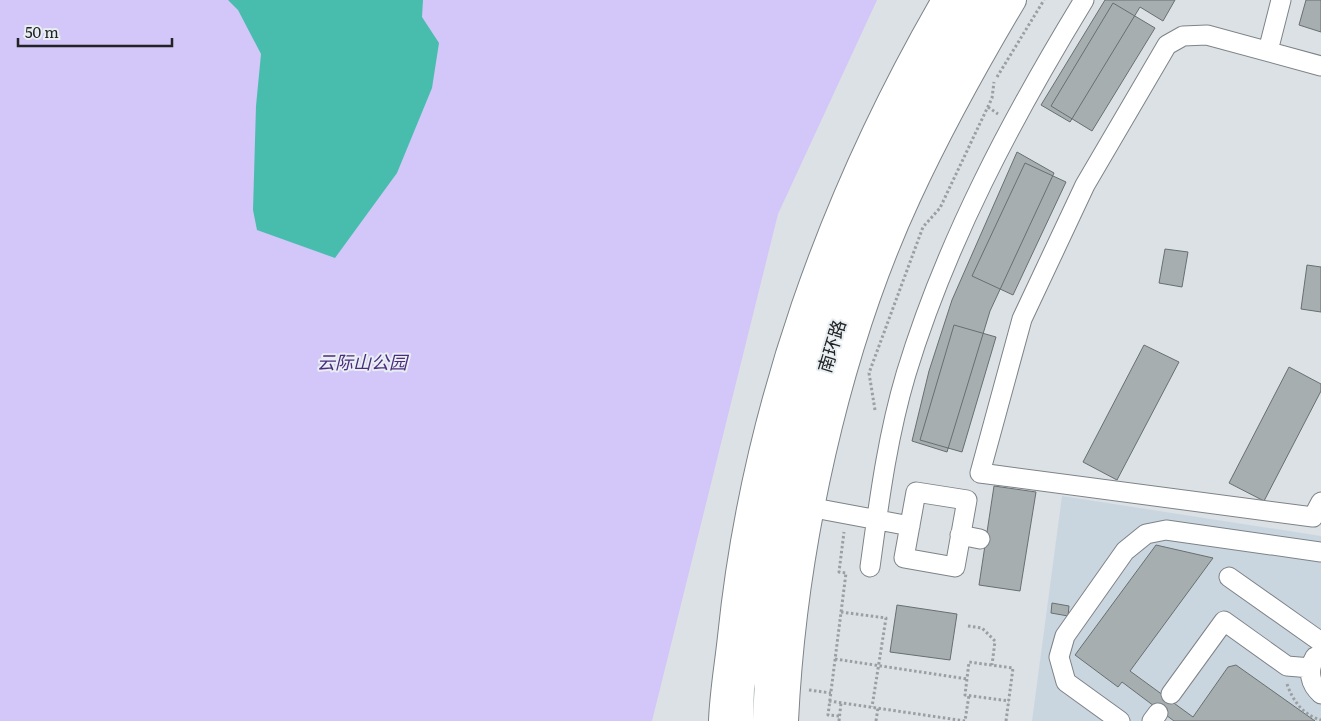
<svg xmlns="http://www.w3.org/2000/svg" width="1321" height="721" font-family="Literata,'Noto Sans SC',serif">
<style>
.built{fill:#cad6df}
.green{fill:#d3c6f8}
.water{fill:#48bdae}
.building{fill:#a6aeaf;stroke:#686f71}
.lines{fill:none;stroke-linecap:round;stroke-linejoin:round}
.minor-casing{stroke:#7d8387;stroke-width:21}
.tertiary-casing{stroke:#7d8387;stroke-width:26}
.secondary-casing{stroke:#7d8387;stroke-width:30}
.path{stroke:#9b9fa2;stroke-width:3;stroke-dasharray:2.5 2.5;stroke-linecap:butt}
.minor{stroke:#fff;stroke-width:19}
.tertiary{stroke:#fff;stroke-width:24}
.secondary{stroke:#fff;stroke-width:28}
.labels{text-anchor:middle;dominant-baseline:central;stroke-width:4;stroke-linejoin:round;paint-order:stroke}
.street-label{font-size:18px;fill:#212324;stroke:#e8eef2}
.park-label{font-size:18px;font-style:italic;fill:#4c2c81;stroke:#e8eef2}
</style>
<rect width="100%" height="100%" fill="#dbe1e5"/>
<path class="built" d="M1062,496L1321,536V721H1032Z"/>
<path class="green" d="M0,0H877L778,214L652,721H0Z"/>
<path class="water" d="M228,0H423L422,17L439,43L432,88L397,173L335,258L257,230L253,210L256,106L261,54L238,10Z"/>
<path class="building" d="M1105,0H1175L1163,21L1140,7L1070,122L1041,105Z
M1306,0H1321V32L1299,25Z
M1113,3L1155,28L1092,131L1051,106Z
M1017,152L1054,173L990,311L947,452L912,441L929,371L952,300Z
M1025,163L1066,182L1013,295L972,276Z
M1165,249L1188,252L1182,287L1159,283Z
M1307,265L1321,267V312L1301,309Z
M954,325L996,337L962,452L920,440Z
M1144,345L1179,362L1117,480L1083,462Z
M1289,367L1321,384V391L1264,501L1229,483Z
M994,486L1036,492L1020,591L979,585Z
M1156,545L1213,558L1130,671L1193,717L1228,667L1236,665L1315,721H1174L1122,682L1118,687L1075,655Z
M1052,603L1069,606L1068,616L1051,613Z
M897,605L957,614L950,660L890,652Z"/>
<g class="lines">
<defs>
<path id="minor" d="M1268,51L1281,0
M1321,66L1207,35L1183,36L1167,45L1085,185L1022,319L980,473L1313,517L1321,502
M916,492L967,500L955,567L904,558Z
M798,505L910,526
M960,535L980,539
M870,567C879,502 887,438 906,374C946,242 1012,118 1084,0
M1229,577L1321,642
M1315,657C1307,671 1310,684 1321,694
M1171,694L1224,621L1287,666L1311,668
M1120,721L1066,682L1059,657L1065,636L1125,551L1146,534L1166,530L1321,552
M1152,721L1158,713"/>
<path id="tertiary" d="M721,721C722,693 727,665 730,637C753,412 831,195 944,0
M786,721C794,551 837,351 909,196C940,129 976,64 1014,0"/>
<path id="secondary" d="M739,721L740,688L759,551L788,408L821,300L859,197L915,80L962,0
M767,721L770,658L785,531L812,409L854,272L905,154L954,58L989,0"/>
</defs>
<use href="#minor" class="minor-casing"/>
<use href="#tertiary" class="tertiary-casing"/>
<use href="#secondary" class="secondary-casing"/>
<path class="path" d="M997,77L1044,0
M988,107L998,114
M875,410L869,373L923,227L940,208L992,98L994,82
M841,612L886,618L872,707
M968,626L982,628L995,641L992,665
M835,659L967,679
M1287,684C1293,701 1303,715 1321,720
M809,690L831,693
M829,701L965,721L969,695
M839,716L828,715L846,573L839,572L844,532
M839,721L841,703
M876,721L878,708
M1006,721L1013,668L969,662L965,695L1009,701"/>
<use href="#minor" class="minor"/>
<use href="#tertiary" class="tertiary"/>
<use href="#secondary" class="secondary"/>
</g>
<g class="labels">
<g class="street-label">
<text transform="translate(831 346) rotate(-73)">南环路</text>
</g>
<g class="park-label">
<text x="362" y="361">云际山公园</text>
</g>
</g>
<path d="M18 38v8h154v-8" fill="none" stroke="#212324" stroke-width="2.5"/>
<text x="25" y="38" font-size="15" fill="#212324" stroke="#e8eef2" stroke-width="4" paint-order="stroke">50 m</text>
</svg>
